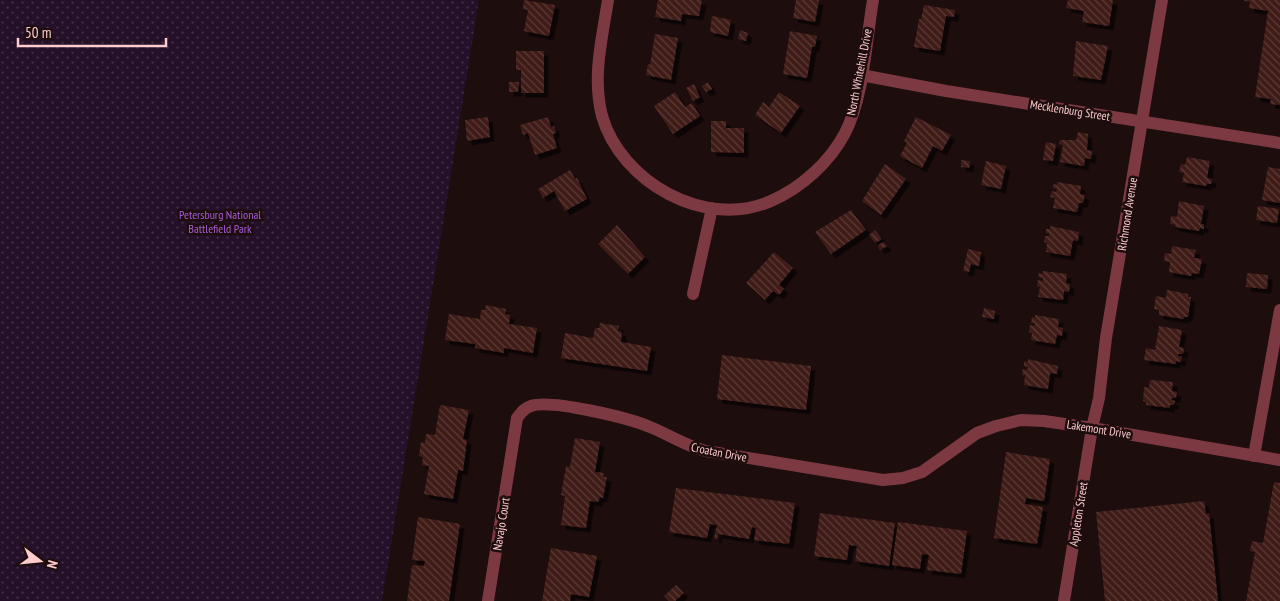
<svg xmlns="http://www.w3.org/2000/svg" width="1280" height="601" font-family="'PT Sans Narrow',sans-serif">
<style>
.park{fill:url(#park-dots)}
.building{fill:url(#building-back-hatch);filter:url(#shadow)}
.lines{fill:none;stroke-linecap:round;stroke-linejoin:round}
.minor{stroke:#7c3941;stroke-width:12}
.labels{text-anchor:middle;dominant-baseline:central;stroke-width:5;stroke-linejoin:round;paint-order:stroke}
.street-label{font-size:12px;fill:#fecbcd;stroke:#1e0d0d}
.park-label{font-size:12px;fill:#a75adb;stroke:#1e0d0d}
</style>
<defs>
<pattern id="park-dots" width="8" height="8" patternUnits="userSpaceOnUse" patternTransform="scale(1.25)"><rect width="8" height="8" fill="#241028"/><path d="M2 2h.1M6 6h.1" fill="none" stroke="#453146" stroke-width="1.8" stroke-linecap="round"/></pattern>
<pattern id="building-back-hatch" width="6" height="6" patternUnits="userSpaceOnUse" patternTransform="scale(1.25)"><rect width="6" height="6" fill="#3f1b19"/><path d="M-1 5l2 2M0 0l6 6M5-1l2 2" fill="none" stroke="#5c3b39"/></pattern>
<filter id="shadow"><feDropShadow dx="4.5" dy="4.5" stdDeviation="0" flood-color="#0009"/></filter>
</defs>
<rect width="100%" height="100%" fill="#1e0d0d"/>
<path class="park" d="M0,0H479L382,601H0Z"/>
<path class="building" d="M524,0L555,5L549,36L524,31L528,10L523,9Z
M658,0H702L699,16L682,14L681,21L655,17Z
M796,0H819L815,22L793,18Z
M1068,0H1113L1109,26L1082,22L1084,11L1066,8Z
M1242,0H1280V105L1270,104L1271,99L1255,97L1268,11L1249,8L1250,2Z
M924,5L955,10L954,17L946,16L940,51L914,47L919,19H921Z
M712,16L731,20L728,36L710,32Z
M740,30L748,33L746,41L738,39Z
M790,31L817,36L815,47H812L807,78L783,74Z
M655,34L678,38L671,80L646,75L648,64L650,65Z
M1076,41L1108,46L1101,80L1073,76Z
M516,51H544V93H521V70H516Z
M509,82H519L518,92H509Z
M708,82L712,89L706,92L702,86Z
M694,84L700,97L693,101L686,88Z
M675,92L685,107L692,103L700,116L673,134L654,106Z
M779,92L800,106L781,133L755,115L763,102L769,107Z
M488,117L490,137L467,141L465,120Z
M548,117L551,127L554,126L556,133L553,134L557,148L535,155L528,133L523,135L520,125Z
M916,117L951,135L942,151L933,146L922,168L900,156L907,143L904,141Z
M711,121H726V128H744V153L711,152Z
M1078,132L1088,134L1087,150L1092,151L1091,159L1085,158L1084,166L1060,162L1063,145L1059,144L1060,140H1076Z
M1046,142L1056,144L1053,161L1043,160Z
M1187,157L1210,161L1207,178L1212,179L1211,184H1207L1206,186L1182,182L1184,173L1179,172L1181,164L1185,165Z
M961,160L970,161L969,168L961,167Z
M986,161L1006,166L1001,189L981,185Z
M885,164L906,179L881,215L862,201Z
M1268,167L1280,169V203L1262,200Z
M570,170L575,179L577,178L587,199L565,211L554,191L543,198L538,189Z
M1057,182L1081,186L1080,194L1085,195L1083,203H1079L1077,212L1053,208L1055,198L1050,197L1052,191L1056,192L1057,189L1053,188V184L1057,185Z
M1179,201L1204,206L1201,224H1204V229L1200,228L1199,231L1175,227V225L1170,224L1171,216L1177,217Z
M1258,206L1279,209L1277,223L1256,220Z
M851,210L866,230L831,254L815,232Z
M617,225L645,257L628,274L598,244Z
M1050,226L1079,232L1078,241L1073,240L1070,256L1046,252L1047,243L1044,242L1045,236H1049V233H1046V229H1050Z
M875,230L882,239L875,243L869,235Z
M884,242L887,246L880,250L878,245Z
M1172,246L1196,250L1194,258L1202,259L1199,274L1192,273L1191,276L1169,272L1170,262L1164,261L1165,253L1171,254Z
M968,249L981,252L979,266L971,264L969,272L963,271Z
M774,252L793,268L779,285L784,289L779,295L773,291L765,300L746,283Z
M1043,271L1067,274L1066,283L1070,284L1069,292L1064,291L1063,300L1038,297L1040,287L1037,286L1038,280L1043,281V278L1038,277L1039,273L1042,274Z
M1247,273L1268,275L1267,289L1246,287Z
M1167,290L1188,294V297H1191L1188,317H1184V319L1159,315V310L1154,309L1156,296L1166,298Z
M486,305L506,309L505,314L510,315L509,324L537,328L533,353L504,348V353L475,348V344L445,340L449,314L480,319L481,310H485Z
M984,308L995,311L994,319L982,317Z
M1035,315L1059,319L1058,327L1063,328L1062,336L1057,335L1055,344L1031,340L1032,333L1029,332L1030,325L1034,326L1035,323H1031L1032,317L1035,318Z
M600,323L619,326L618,331L622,332L621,342L651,347L647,371L561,358L565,333L593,338L595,328H599Z
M1159,326L1182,330L1179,347L1184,348L1183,354H1178V356L1182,357L1181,362L1176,361V364L1144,360L1146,348L1155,350Z
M722,355L811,366L806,410L717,399Z
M1028,359L1058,366L1057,374L1050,373L1048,389L1024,385L1025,375H1022L1023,369L1027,370L1028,367L1024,366V361L1028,362Z
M1150,380L1173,382L1172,391L1177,392L1176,398H1172L1171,400L1175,401L1174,405H1170V408L1146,405V402L1143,401L1144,387L1149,388Z
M440,405L469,410L463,439L467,440L463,471L458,470L453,499L424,494L429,466L422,465L423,457L419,456L421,442L425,443L426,434L435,435Z
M575,438L600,442L595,472L604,473L603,477H607L603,498L600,497L598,502L590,501L586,528L561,525L565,496L561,495L566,466L570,467Z
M1006,452L1050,459L1044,501L1026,498L1025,504L1043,507L1037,544L994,538Z
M1274,482L1280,483V601H1246L1255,552L1250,551L1252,541L1263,543Z
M676,488L795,503L789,544L754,540L756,528L752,527L749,539L718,534L717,539H714L717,525L710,524L707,538L669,532Z
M1204,501L1206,514L1209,513L1218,601H1105L1096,512Z
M820,513L895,523L889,566L855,561L857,546L849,545L847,560L814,556Z
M418,517L460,524L449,601H407L412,565L424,566L425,561L412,560Z
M898,522L967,531L961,574L927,570L929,555L922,554L920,569L892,565Z
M551,548L597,556L589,597L571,594L570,601H542Z
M676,585L684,593L675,601H669L664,596Z"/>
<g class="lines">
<path class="minor" d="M608,0C602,39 592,77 602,116C621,182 705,230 771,201C801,188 830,162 845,133C864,96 866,41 873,0
M861,75L946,91L1280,143
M693,294L712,208
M1254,456L1280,310
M488,601L517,418C521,413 524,408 531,406C551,399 629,418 650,427C670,435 686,446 706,451L883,480L903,478L922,472L977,433L996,426L1021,420L1044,421L1092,428L1280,460
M1064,601L1092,428L1099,398L1106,338L1162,0"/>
</g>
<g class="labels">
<g class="street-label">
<text transform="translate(859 72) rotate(-79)">North Whitehill Drive</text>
<text transform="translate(1070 110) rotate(9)">Mecklenburg Street</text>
<text transform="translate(1127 214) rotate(-81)">Richmond Avenue</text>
<text transform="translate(1099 429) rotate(9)">Lakemont Drive</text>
<text transform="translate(719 452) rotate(11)">Croatan Drive</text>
<text transform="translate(1078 514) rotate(-81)">Appleton Street</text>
<text transform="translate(501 524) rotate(-81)">Navajo Court</text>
</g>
<g class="park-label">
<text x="220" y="214">Petersburg National<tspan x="220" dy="14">Battlefield Park</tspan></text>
</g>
</g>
<g transform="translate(40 561) rotate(106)" stroke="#1e0d0d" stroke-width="4" paint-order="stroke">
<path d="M0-4L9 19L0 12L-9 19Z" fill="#fecbcd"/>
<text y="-8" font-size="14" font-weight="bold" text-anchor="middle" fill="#fecbcd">N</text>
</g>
<path d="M18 38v8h148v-8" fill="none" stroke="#fecbcd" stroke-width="2.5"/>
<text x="25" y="38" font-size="15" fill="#fecbcd" stroke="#1e0d0d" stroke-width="4" paint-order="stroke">50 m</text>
</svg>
